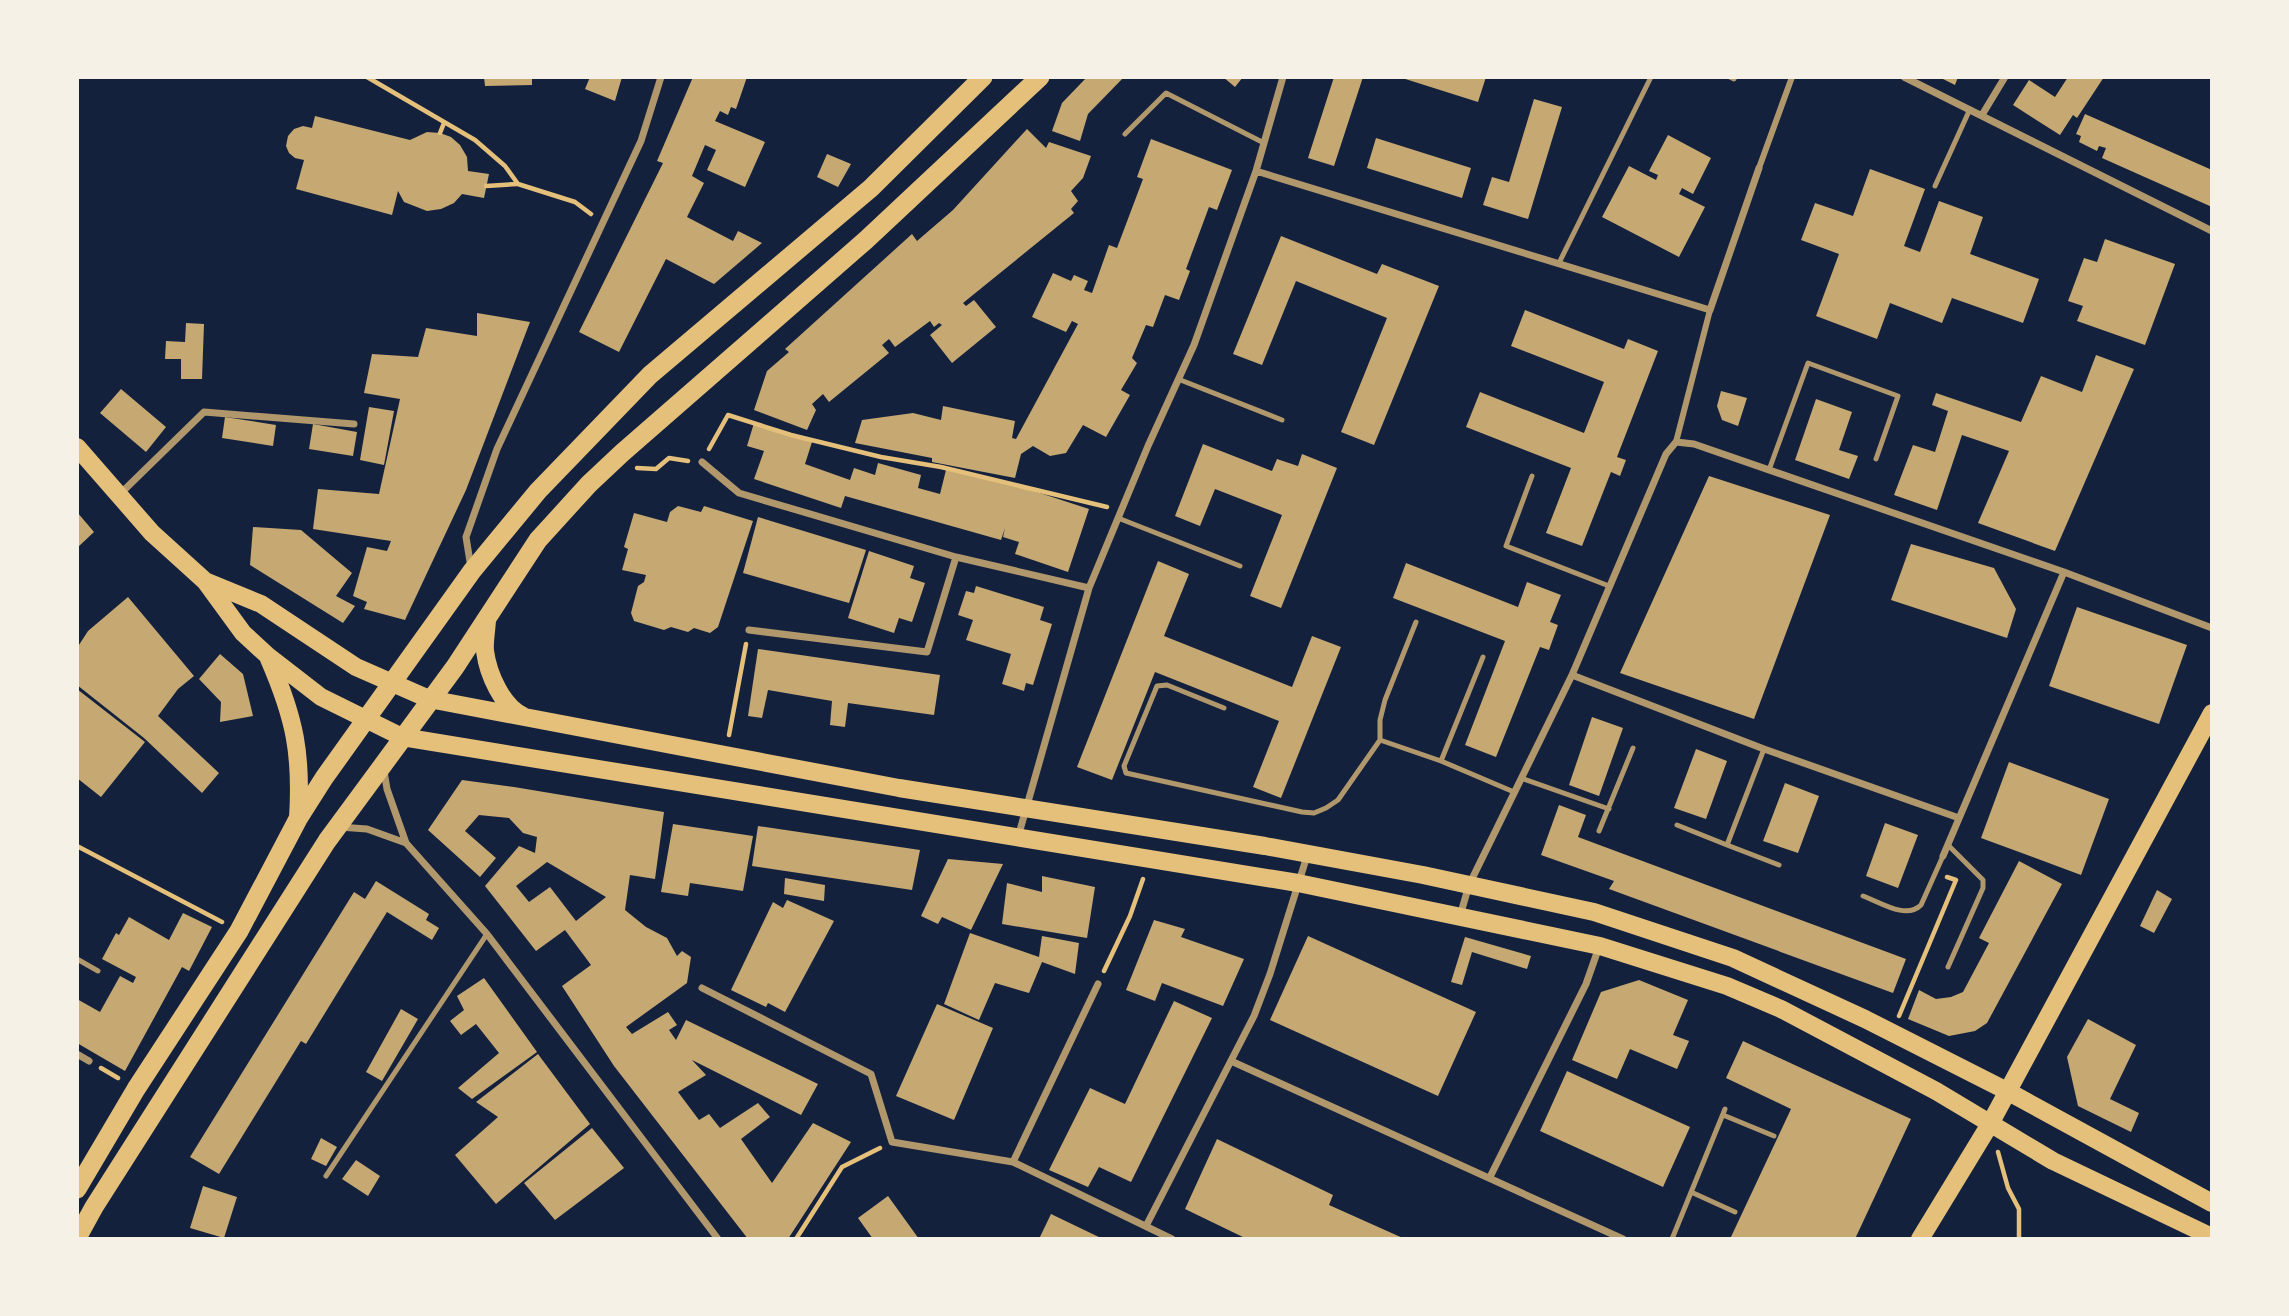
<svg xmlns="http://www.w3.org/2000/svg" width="2289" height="1316" font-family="'Archivo Narrow',sans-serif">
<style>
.building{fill:#c6a872;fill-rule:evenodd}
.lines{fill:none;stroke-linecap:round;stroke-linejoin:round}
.path{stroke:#e5c07b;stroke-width:4.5}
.service{stroke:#b1986c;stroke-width:5}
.pedestrian{stroke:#b1986c;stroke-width:6}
.minor{stroke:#b1986c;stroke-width:7}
.primary{stroke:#e5c07b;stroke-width:18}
.trunk{stroke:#e5c07b;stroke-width:19}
</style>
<rect width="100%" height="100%" fill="#14213d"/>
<path class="building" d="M484,77H532V85L485,86Z
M590,77H622L615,101L585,89Z
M693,77H747L736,109L731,107L728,115L720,111L715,121L765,142L745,187L707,170L716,150L705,145L692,176L704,183L687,217L733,241L738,231L762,243L714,284L666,259L619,352L579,332L663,163L657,161Z
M1087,77H1124L1088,114L1080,141L1052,131L1062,103Z
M1223,77H1243L1235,87Z
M1334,77H1363L1334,166L1308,158Z
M1399,77H1486L1478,102Z
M1939,77H1958L1955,85Z
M2068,77H2104L2077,118L2073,115L2060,135L2013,105L2029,80L2055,97Z
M1534,99L1562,107L1528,219L1483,205L1492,177L1509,182Z
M2085,114L2212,170V207L2102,158L2106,148L2099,146L2097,151L2079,142L2081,136L2076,134Z
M315,116L410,140L427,132L440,133L451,137L460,145L467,157L468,171L489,174L484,198L462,194L454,203L441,209L427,211L404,202L398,191L392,215L296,189L304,160L295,158L289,153L286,146L288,136L294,129L303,126L312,128Z
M1027,129L1046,148L1049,142L1091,156L1083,178L1071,191L1078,201L1071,209L1074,213L963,303L966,306L974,300L996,327L952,363L930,335L942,325L939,323L934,327L930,321L895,347L889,339L882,345L889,353L829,402L823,394L812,404L816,410L807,430L754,410L767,371L789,352L785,349L912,234L917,241L953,210Z
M1668,135L1711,158L1693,194L1682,188L1679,194L1705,207L1679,257L1602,217L1629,166L1656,180L1658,175L1649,171Z
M1376,138L1471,168L1462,198L1367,168Z
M1151,139L1232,170L1217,210L1209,207L1186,269L1190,271L1179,300L1165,295L1153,327L1146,325L1132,358L1137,363L1121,390L1130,395L1106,437L1083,425L1066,453L1050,456L1033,446L1021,454L1015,478L932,462V458L855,443L862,420L913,413L941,420L943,406L1015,421L1012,438L1016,439L1078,324L1072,321L1066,332L1032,317L1053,273L1071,281L1074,275L1088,281L1084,290L1092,293L1109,245L1117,248L1143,179L1137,177Z
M827,154L851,164L838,187L817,177Z
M1870,169L1925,189L1904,246L1920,252L1939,201L1983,217L1970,254L2039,279L2023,323L1952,298L1942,323L1890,303L1877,339L1816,316L1839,254L1801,240L1815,203L1853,216Z
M1281,236L1377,274L1382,264L1439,286L1374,445L1341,432L1387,318L1296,281L1262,365L1233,354Z
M2105,239L2175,264L2145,345L2077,321L2083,306L2068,301L2084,258L2097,262Z
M1525,310L1624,349L1628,339L1658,351L1617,457L1626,460L1620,476L1611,472L1582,546L1546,533L1571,468L1466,427L1480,392L1584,433L1604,382L1511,346Z
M477,313L530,322L466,490L405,620L364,609L367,602L353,596L367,547L387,551L391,541L313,529L318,489L379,494L400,399L364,393L372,354L418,357L426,328L477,336Z
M186,323L204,324L202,379H181V359H165L166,341L185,342Z
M2096,355L2134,369L2055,551L1978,523L2009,451L1962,435L1937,510L1894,495L1913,445L1935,452L1948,411L1932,405L1936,393L2021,422L2041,376L2082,392Z
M121,389L166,427L146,452L100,413Z
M1721,391L1747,398L1738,426L1722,420L1717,406Z
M1816,399L1852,412L1839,450L1858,456L1849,479L1795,460Z
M369,407L394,411L384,465L360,460Z
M225,417L276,425L273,446L222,438Z
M754,423L812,442L805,464L850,480L854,468L875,475L878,463L921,475L918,488L940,494L946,470L1015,485L1089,509L1068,572L1015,554L1019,542L1003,537L1005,528L1001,540L845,496L841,508L754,479L764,451L747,446Z
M313,424L357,432L353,456L309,449Z
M1203,444L1272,471L1277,459L1298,466L1302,454L1337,468L1281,608L1250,596L1282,515L1215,489L1200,526L1175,516Z
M1709,476L1830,515L1754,719L1620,673Z
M678,506L701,512L704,506L753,521L718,627L710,633L694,628L688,632L671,627L664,630L634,621L631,613L638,586L644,582L646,575L622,570L628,549L624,547L634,513L667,522L670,512Z
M77,512L94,532L77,548Z
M758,517L866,550L849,603L743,573Z
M253,527L301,530L352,573L336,596L355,606L343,623L250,565Z
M1911,544L1994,568L2016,609L2007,638L1891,600Z
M869,551L914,566L910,578L925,583L912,622L899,618L894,633L848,618Z
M1158,561L1189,574L1164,636L1292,687L1312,636L1341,647L1281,798L1253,787L1279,721L1155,672L1112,780L1077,767Z
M1406,563L1518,607L1527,582L1561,595L1550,622L1558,625L1549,650L1540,647L1496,757L1465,745L1505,641L1393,598Z
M976,586L1044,607L1040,620L1052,624L1033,685L1026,683L1024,691L1002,684L1011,654L966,640L973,620L958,615L966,591L974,593Z
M128,597L194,676L178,689L158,716L219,773L202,793L144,738L77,685V648L88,631Z
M2077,607L2187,645L2159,724L2049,686Z
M758,649L940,675L934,715L848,703L845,727L830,725L832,701L768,690L762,718L748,716Z
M220,654L243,674L253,716L220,722L221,702L199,679Z
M77,689L145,742L101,797L77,778Z
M1592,717L1623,728L1599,796L1569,785Z
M1696,749L1727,761L1706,819L1674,808Z
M2009,762L2109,799L2081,875L1981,838Z
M462,780L514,787L664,812L655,879L630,875L625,910L646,927L667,938L677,956L682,951L691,957L687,983L626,1027L632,1034L668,1012L677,1025L669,1030L676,1040L686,1020L818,1084L801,1115L692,1060L706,1075L678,1092L699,1120L709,1114L720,1128L758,1103L770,1117L741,1139L772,1183L813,1123L851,1142L788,1239H748L614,1066L562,986L591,965L565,930L536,951L485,886L519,846L535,853L537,837L523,833L509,818L479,815L465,831L496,858L480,877L428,830ZM547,862L606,897L576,921L550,887L529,902L516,886Z
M1785,783L1819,796L1798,853L1763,841Z
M1559,805L1586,815L1578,837L1906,959L1893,993L1609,889L1614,881L1541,855Z
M1885,823L1918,835L1898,888L1866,876Z
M673,824L753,836L743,891L690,883L688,896L661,892Z
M758,826L920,850L912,890L752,866Z
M948,859L1003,864L971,930L942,917L938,924L921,916Z
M2019,861L2062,884L1987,1023L1975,1031L1949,1036L1908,1019L1919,990L1936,999L1951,997L1963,992L1989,943L1979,938Z
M1042,876L1095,887L1087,938L1002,924L1007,883L1042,892Z
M785,878L825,885L824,901L784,894Z
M376,881L429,914L426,920L439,928L432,940L387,912L306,1044L301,1041L219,1174L190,1157L354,892L365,899Z
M2157,890L2172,899L2154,933L2140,926Z
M787,900L834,921L785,1012L768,1003L766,1007L731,990L773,902L783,908Z
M183,913L212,927L189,971L182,967L125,1071L77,1043V999L100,1012L120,976L133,983L136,977L102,959L116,933L119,935L129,917L169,940Z
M1154,920L1185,929L1181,937L1244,959L1223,1006L1162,983L1155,1001L1126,990Z
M970,933L1039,957L1042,936L1079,943L1075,974L1042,962L1029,993L995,983L979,1020L944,1004Z
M1308,936L1476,1012L1438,1096L1270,1020Z
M1465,937L1531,956L1527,969L1472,952L1462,985L1451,982Z
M484,978L537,1052L472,1099L458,1088L499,1053L476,1024L461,1035L450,1021L464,1010L457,996Z
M1639,980L1688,1000L1673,1035L1689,1041L1677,1069L1630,1049L1617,1079L1572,1060L1601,992Z
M1174,1001L1212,1018L1131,1182L1099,1167L1088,1187L1049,1170L1090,1088L1125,1104Z
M937,1004L993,1028L954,1120L896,1096Z
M401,1009L418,1019L382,1081L366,1072Z
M2088,1019L2136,1045L2110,1099L2139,1113L2131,1132L2078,1106L2067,1057Z
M1743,1041L1911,1119L1855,1239H1730L1791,1109L1726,1078Z
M538,1054L590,1124L496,1204L455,1155L498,1117L476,1102Z
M1567,1071L1690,1127L1663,1187L1540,1131Z
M592,1128L624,1168L555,1220L524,1183Z
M321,1138L337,1147L326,1166L311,1159Z
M1217,1139L1333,1195L1329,1205L1405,1239H1247L1185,1209Z
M356,1160L380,1176L368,1196L342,1179Z
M203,1186L237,1197L224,1238L190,1228Z
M888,1196L919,1239H873L858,1218Z
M1051,1214L1103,1239H1039Z"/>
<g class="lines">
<path class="path" d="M367,77L475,140L505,166L518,184L575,202L591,214
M440,133L444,123
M486,186L517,184
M709,449L728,415L791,435L881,457L941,467L1107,507
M637,468L656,469L669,458L688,461
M729,735L746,644
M77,846L222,922
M1104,971L1130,916L1143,879
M1899,1016L1956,880L1947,877
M101,1068L118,1078
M1998,1152L2008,1188L2019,1209V1239
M796,1239L842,1167L880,1148"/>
<path class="service" d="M1730,77L1734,79
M1125,134L1166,93L1264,143
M1935,186L1970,109
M1559,263L1651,77
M1178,379L1282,420
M1769,470L1808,363L1898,396L1876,459
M1532,476L1506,546L1609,586
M1118,518L1240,566
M1483,657L1441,761L1514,792
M1224,708L1167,685L1157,686L1124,766L1126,773L1302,812L1314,813L1326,808L1338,800L1380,740V720L1385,700L1416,622
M1380,740L1441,761
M1764,749L1727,845L1779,865
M1521,778L1609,809
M1677,825L1727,845
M1599,831L1633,748
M1948,845L1983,880V888L1948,967
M1863,896C1880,902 1906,920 1921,905L1943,856
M77,959L98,971
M1723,1115L1774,1136
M326,1176L487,934
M1691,1192L1735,1212
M1672,1239L1725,1109"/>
<path class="pedestrian" d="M1759,168L1792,77
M1676,442L1710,310"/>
<path class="minor" d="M1904,77L2212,231
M1982,115L2005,77
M1256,171L1710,310L1759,168
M702,462L739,493L956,557L1089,588
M119,495L204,412L354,424
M471,568L466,537L497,449L641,141L661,77
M749,630L927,652L956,557
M1572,675L1764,749L1959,818
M384,771L387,789L406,843L487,934L718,1239
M339,827L367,829L406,843
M1018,837L1089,588L1148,446L1194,345L1256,171L1283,77
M1943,856L2064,572
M1460,916L1469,885L1572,675L1666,454L1676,442L1694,444L2064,572L2212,628
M702,988L871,1074L892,1142L1013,1162L1172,1239
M77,1054L89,1061
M1231,1061L1623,1239
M1013,1162L1098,984
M1490,1177L1586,984L1599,947
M1146,1226L1254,1016L1270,974L1307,856"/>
<path class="primary" d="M77,447L152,533L205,581L243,633L268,656L321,697L402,737L1298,883L1600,946L1727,986L1781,1009L1936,1091L2053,1161L2212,1237
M205,581L261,604L356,667L429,699L899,788L1265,846L1423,875L1594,912L1733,958L1865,1019L2007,1091L2212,1203
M487,618C487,628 484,641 485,651C488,674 502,706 523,716
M269,659C295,719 302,754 298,819
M1920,1239L1990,1124L2212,713"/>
<path class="trunk" d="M77,1189L136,1089L239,931L298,819L324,778L472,571L538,491L650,375L871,188L983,77
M77,1238L94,1207L327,841L455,667L538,540L589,484L622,453L866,240L1040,77"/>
</g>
<rect width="2289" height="1316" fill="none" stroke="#f6f1e7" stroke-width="158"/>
</svg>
